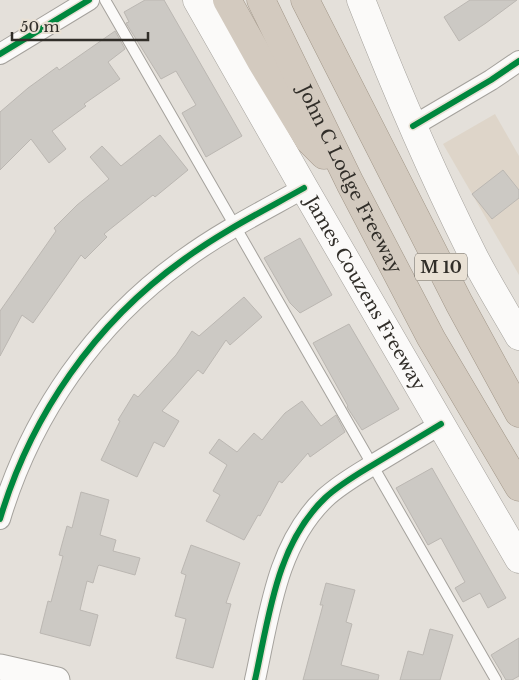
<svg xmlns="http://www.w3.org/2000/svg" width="519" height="680" font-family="'Libre Baskerville',serif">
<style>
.built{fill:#ded5c9}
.building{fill:#ccc9c4;stroke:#bbb7b2}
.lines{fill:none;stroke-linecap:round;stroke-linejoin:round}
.service-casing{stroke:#a5a29d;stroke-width:12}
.minor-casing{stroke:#a5a29d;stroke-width:22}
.tertiary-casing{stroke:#a5a29d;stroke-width:27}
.secondary-casing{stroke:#a5a29d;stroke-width:29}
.motorway-casing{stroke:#a19688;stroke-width:29}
.service{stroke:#fbfaf9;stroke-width:10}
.minor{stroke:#fbfaf9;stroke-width:20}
.tertiary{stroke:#fbfaf9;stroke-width:25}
.secondary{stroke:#fbfaf9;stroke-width:28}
.motorway{stroke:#d3cabf;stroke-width:28}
.cycleway-casing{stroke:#e9e1d5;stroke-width:9}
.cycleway{stroke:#00873e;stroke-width:6}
.labels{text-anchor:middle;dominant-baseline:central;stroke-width:4;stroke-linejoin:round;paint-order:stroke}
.shield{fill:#e9e1d5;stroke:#68645d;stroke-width:1}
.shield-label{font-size:16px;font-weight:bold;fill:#312e29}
.street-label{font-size:18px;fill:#312e29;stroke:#e9e1d5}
</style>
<rect width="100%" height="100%" fill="#e4e0da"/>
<path class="built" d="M495,114L519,156V275L443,144Z"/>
<path class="building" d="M145,0H164L242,136L206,157L182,113L196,105L176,71L161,79L126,23L129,22L124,12Z
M470,0H517L486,23L459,41L444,17Z
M115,31L125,49L108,62L120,79L84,104L86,106L52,131L66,149L49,163L31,139L0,170V112L28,88L57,67L59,70Z
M160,135L188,170L155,197L153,195L104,234L107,237L85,259L81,255L33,323L22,315L0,356V311L56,231L54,228L77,205L109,179L90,157L102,146L121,166Z
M503,170L519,190V198L492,219L472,194Z
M300,238L332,295L300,313L290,303L264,258Z
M244,297L262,317L230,345L226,340L203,374L198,370L162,411L179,421L164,447L154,442L137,477L101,460L120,421L118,420L134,394L138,397L176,355L192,331L199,336Z
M349,324L399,409L362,430L347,407L348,406L313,343Z
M302,401L321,426L336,415L345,432L310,457L308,453L282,483L279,481L260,516L258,515L244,540L206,521L220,495L213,491L227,465L209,453L219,439L237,452L254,433L262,440L285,413Z
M432,468L506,598L488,608L480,593L463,602L455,588L465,582L441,538L428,545L396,488Z
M81,492L109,500L100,535L116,540L113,551L140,558L135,575L99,565L98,566L93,583L87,581L80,610L98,615L90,646L40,633L48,601L51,602L63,556L59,555L67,526L72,528Z
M191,545L240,563L226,603L231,604L213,668L176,658L186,619L175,616L186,575L181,573Z
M326,583L355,590L346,622L352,624L341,665L379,675L378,680H303L323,605H320Z
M430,629L453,635L440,680H400L408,651L423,655Z
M519,638V676L512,680H506L491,655Z"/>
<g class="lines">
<defs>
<path id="service" d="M105,0L496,680"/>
<path id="minor" d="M0,54L89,0
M413,126L491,80L519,61
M0,519C31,415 95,323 183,260C221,232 263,211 304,188
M255,680C269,617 276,545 325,498C340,484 358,474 376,463C398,450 419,437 441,424"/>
<path id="tertiary" d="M0,667L57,680"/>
<g id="secondary">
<path id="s1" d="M197,0L304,188L519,559"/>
<path d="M361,0C395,87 432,174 474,257C488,284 504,310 519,336"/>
</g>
<g id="motorway">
<path d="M227,0L261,61L309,140L324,155"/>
<path id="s2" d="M261,0L350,183L431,338L519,487"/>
<path d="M305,0L459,303L519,413"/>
</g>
</defs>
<use href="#service" class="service-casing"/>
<use href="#minor" class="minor-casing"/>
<use href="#tertiary" class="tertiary-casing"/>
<use href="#secondary" class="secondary-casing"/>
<use href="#motorway" class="motorway-casing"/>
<use href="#service" class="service"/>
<use href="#minor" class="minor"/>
<use href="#tertiary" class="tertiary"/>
<use href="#secondary" class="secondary"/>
<use href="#motorway" class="motorway"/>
<defs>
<path id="cycleway" d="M0,54L89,0
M413,126L491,80L519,61
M0,519C31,415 95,323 183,260C221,232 263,211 304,188
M255,680C269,617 276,545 325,498C340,484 358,474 376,463C398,450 419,437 441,424"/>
</defs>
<use href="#cycleway" class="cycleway-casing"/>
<use href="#cycleway" class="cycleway"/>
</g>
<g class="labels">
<rect class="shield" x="415" y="253.5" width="52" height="27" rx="4"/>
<g class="shield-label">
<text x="441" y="267">M 10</text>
</g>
<g class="street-label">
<text stroke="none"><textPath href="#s2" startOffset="200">John C Lodge Freeway</textPath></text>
<text stroke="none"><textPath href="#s1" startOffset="338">James Couzens Freeway</textPath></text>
</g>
</g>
<path d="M12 32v8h136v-8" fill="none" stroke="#312e29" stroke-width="2.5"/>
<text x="20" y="32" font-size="15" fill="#312e29" stroke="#e9e1d5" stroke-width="4" paint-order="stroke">50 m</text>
</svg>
